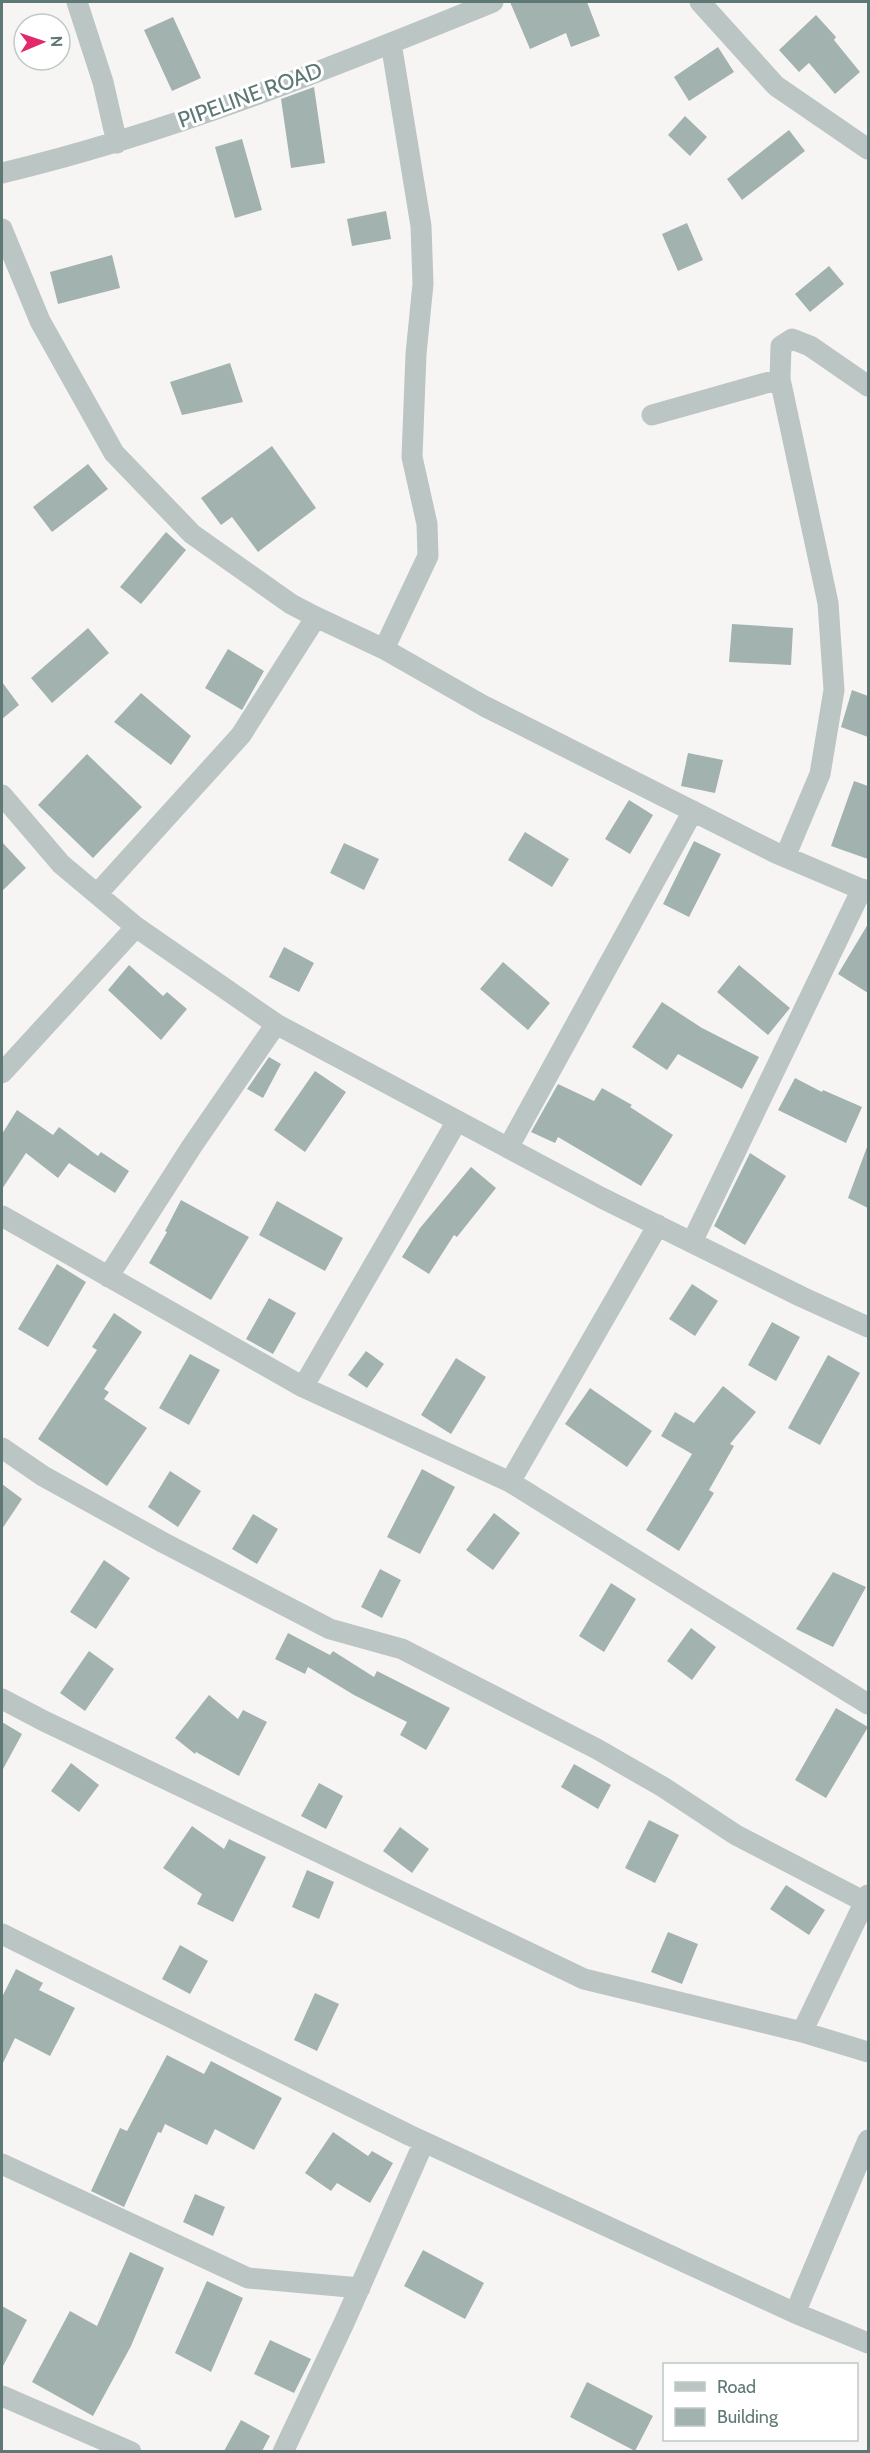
<svg xmlns="http://www.w3.org/2000/svg" width="870" height="2453" font-family="Cabin,sans-serif">
<style>
.building{fill:#a2b2af}
.lines{fill:none;stroke-linecap:round;stroke-linejoin:round}
.minor{stroke:#bbc5c3;stroke-width:21}
.labels{text-anchor:middle;dominant-baseline:central;stroke-width:6;stroke-linejoin:round;paint-order:stroke}
.street-label{font-size:22px;fill:#5e7975;stroke:#fff}
</style>
<rect width="100%" height="100%" fill="#f7f5f4"/>
<path class="building" d="M510,2H587L600,36L571,47L566,33L530,49Z
M816,15L836,37L834,40L860,72L835,94L809,63L799,72L779,50Z
M173,17L201,78L172,91L144,30Z
M718,47L734,72L689,101L674,77Z
M314,87L325,163L291,168L281,99Z
M685,116L707,137L690,156L668,135Z
M789,130L805,151L742,200L727,179Z
M242,139L262,210L235,218L215,147Z
M386,211L391,239L352,246L347,219Z
M687,223L703,260L678,271L662,234Z
M112,255L120,288L58,304L50,272Z
M829,266L844,284L810,312L795,294Z
M230,363L243,402L182,415L170,382Z
M272,446L316,508L258,552L232,517L221,525L201,498Z
M88,464L108,489L52,532L33,507Z
M166,532L186,550L141,604L120,587Z
M732,624L793,628L791,665L729,662Z
M88,628L109,653L52,703L31,678Z
M228,649L264,671L242,710L205,688Z
M2,682L19,705L2,719Z
M852,690L868,696V737L841,727Z
M141,693L191,736L171,765L114,722Z
M688,753L723,760L715,793L681,786Z
M87,754L142,807L93,858L38,805Z
M854,781L868,786V859L831,846Z
M629,800L653,815L630,854L605,839Z
M525,832L569,859L552,887L508,860Z
M694,841L721,854L689,917L663,904Z
M2,842L26,868L2,891Z
M344,843L379,859L364,890L330,873Z
M868,924V993L838,974Z
M284,947L314,963L299,992L269,977Z
M503,962L550,1003L528,1030L480,989Z
M129,965L163,996L167,992L187,1009L161,1040L108,990Z
M739,965L790,1008L768,1035L717,992Z
M662,1002L702,1028L759,1057L742,1089L678,1054L667,1070L632,1047Z
M269,1057L281,1064L263,1098L247,1089Z
M315,1071L346,1092L305,1152L274,1130Z
M795,1078L822,1092L823,1090L862,1107L846,1143L778,1110Z
M558,1084L594,1101L602,1088L632,1105L630,1107L673,1135L641,1186L558,1137L555,1143L531,1132Z
M17,1110L53,1135L59,1127L98,1156L101,1152L129,1171L115,1193L69,1163L58,1178L26,1153L2,1189V1134Z
M867,1147H868V1208L848,1198Z
M750,1153L786,1176L745,1245L714,1226Z
M471,1167L496,1188L457,1237L454,1235L429,1274L402,1257L420,1228Z
M181,1200L249,1237L211,1300L149,1263L167,1232L165,1231Z
M277,1201L343,1238L325,1271L259,1235Z
M57,1264L86,1282L48,1347L18,1329Z
M692,1284L718,1301L695,1336L669,1319Z
M269,1298L296,1313L273,1354L246,1339Z
M114,1313L142,1332L104,1389L109,1392L104,1399L147,1428L107,1486L38,1439L97,1350L92,1347Z
M772,1322L800,1337L776,1381L748,1365Z
M366,1351L384,1364L367,1388L348,1375Z
M190,1354L220,1370L189,1425L159,1408Z
M828,1355L860,1373L820,1445L788,1428Z
M456,1358L486,1377L451,1434L421,1415Z
M723,1386L756,1412L730,1444L734,1446L709,1490L714,1493L679,1551L646,1530L692,1454L661,1436L675,1412L694,1423Z
M590,1388L652,1431L627,1467L565,1424Z
M422,1469L455,1487L420,1554L387,1537Z
M170,1471L201,1491L178,1527L148,1507Z
M2,1484L22,1499L2,1529Z
M494,1513L520,1533L493,1570L466,1550Z
M253,1514L278,1529L257,1564L232,1549Z
M104,1560L130,1578L96,1629L70,1612Z
M380,1569L401,1580L382,1618L361,1607Z
M833,1572L866,1587L833,1647L796,1629Z
M611,1583L636,1599L604,1652L579,1636Z
M691,1628L716,1647L692,1680L667,1661Z
M288,1633L330,1655L333,1651L374,1677L377,1671L450,1708L426,1750L400,1735L407,1722L354,1695L308,1667L305,1674L275,1659Z
M89,1651L114,1669L85,1711L60,1693Z
M209,1695L238,1719L243,1710L267,1722L239,1776L196,1752L195,1754L175,1738Z
M836,1708L868,1727L826,1798L795,1780Z
M2,1722L22,1734L2,1771Z
M71,1763L99,1785L79,1812L51,1791Z
M574,1764L611,1785L598,1809L561,1787Z
M319,1783L343,1796L326,1829L301,1816Z
M649,1820L679,1835L655,1883L625,1868Z
M192,1826L224,1849L229,1839L266,1857L233,1922L197,1904L202,1894L163,1868Z
M400,1827L429,1849L412,1873L383,1851Z
M307,1870L334,1882L319,1919L292,1907Z
M786,1885L825,1910L809,1935L770,1909Z
M668,1932L698,1944L682,1984L651,1972Z
M180,1945L208,1961L190,1994L162,1979Z
M16,1969L43,1983L39,1990L75,2008L50,2056L15,2038L2,2065V1997Z
M315,1993L339,2004L317,2051L294,2040Z
M167,2055L204,2074L211,2061L282,2098L254,2150L215,2129L207,2145L165,2124L161,2133L158,2132L124,2207L91,2191L120,2128L127,2131Z
M333,2132L368,2156L372,2151L393,2163L370,2203L337,2183L331,2191L305,2173Z
M195,2194L225,2207L213,2236L183,2222Z
M423,2250L484,2283L465,2319L404,2286Z
M130,2252L164,2268L131,2346L93,2416L32,2382L70,2311L97,2326Z
M207,2281L243,2298L211,2372L175,2353Z
M2,2306L27,2320L2,2368Z
M270,2340L311,2359L294,2393L254,2374Z
M587,2382L653,2416L635,2451L570,2417Z
M241,2420L270,2436L262,2451H224Z"/>
<g class="lines">
<path class="minor" d="M77,2L103,82L117,143
M700,2L776,86L868,149
M2,173C170,133 333,67 493,2
M2,229L40,321L114,453L192,534L291,604L316,617L384,649L484,706L776,853L868,892
M652,415L780,379
M384,649L428,556L427,524L412,457L416,354L423,284L421,226L391,43
M2,795L61,864L136,927L276,1024L602,1198L802,1297L868,1327
M785,857L820,774L834,690L828,603L780,379L781,346L792,339L810,346L868,386
M97,894L241,735L316,617
M2,1073L136,927
M508,1148L693,811
M2,1216L303,1387L510,1482L868,1704
M692,1242L862,889
M108,1277L192,1146L276,1024
M303,1387L457,1121
M2,1448L43,1476L164,1543L330,1629L402,1649L597,1749L663,1787L736,1835L865,1902
M510,1482L658,1225
M2,1699L44,1721L584,1979L802,2032L868,2052
M2,1934L409,2135L795,2313L868,2343
M802,2032L868,1895
M2,2164L248,2278L360,2288
M795,2313L868,2140
M2,2396L131,2452
M283,2452L344,2323L424,2142"/>
</g>
<g class="labels">
<g class="street-label">
<text transform="translate(250 95) rotate(-20)">PIPELINE ROAD</text>
</g>
</g>
<rect width="870" height="2453" fill="none" stroke="#5e7975" stroke-width="6"/>
<rect x="663" y="2363" width="195" height="78" fill="#ffffff" stroke="#bfc9c8" stroke-width="1.5"/>
<rect x="675" y="2382" width="30" height="9" fill="#bbc5c3" stroke="#bfc9c8" stroke-width="1.5"/>
<text x="717" y="2393" font-size="18" fill="#5e7975">Road</text>
<rect x="675" y="2408" width="30" height="18" fill="#a2b2af" stroke="#bfc9c8" stroke-width="1.5"/>
<text x="717" y="2423" font-size="18" fill="#5e7975">Building</text>
<g transform="translate(42 42) rotate(88)"><circle r="28" fill="#ffffff" stroke="#bfc9c8" stroke-width="1.5"/>
<path d="M0-4.5L10 22L0 15L-10 22Z" fill="#e3286c"/>
<text y="-9" font-size="16" font-weight="bold" text-anchor="middle" fill="#5e7975">N</text>
</g>
</svg>
